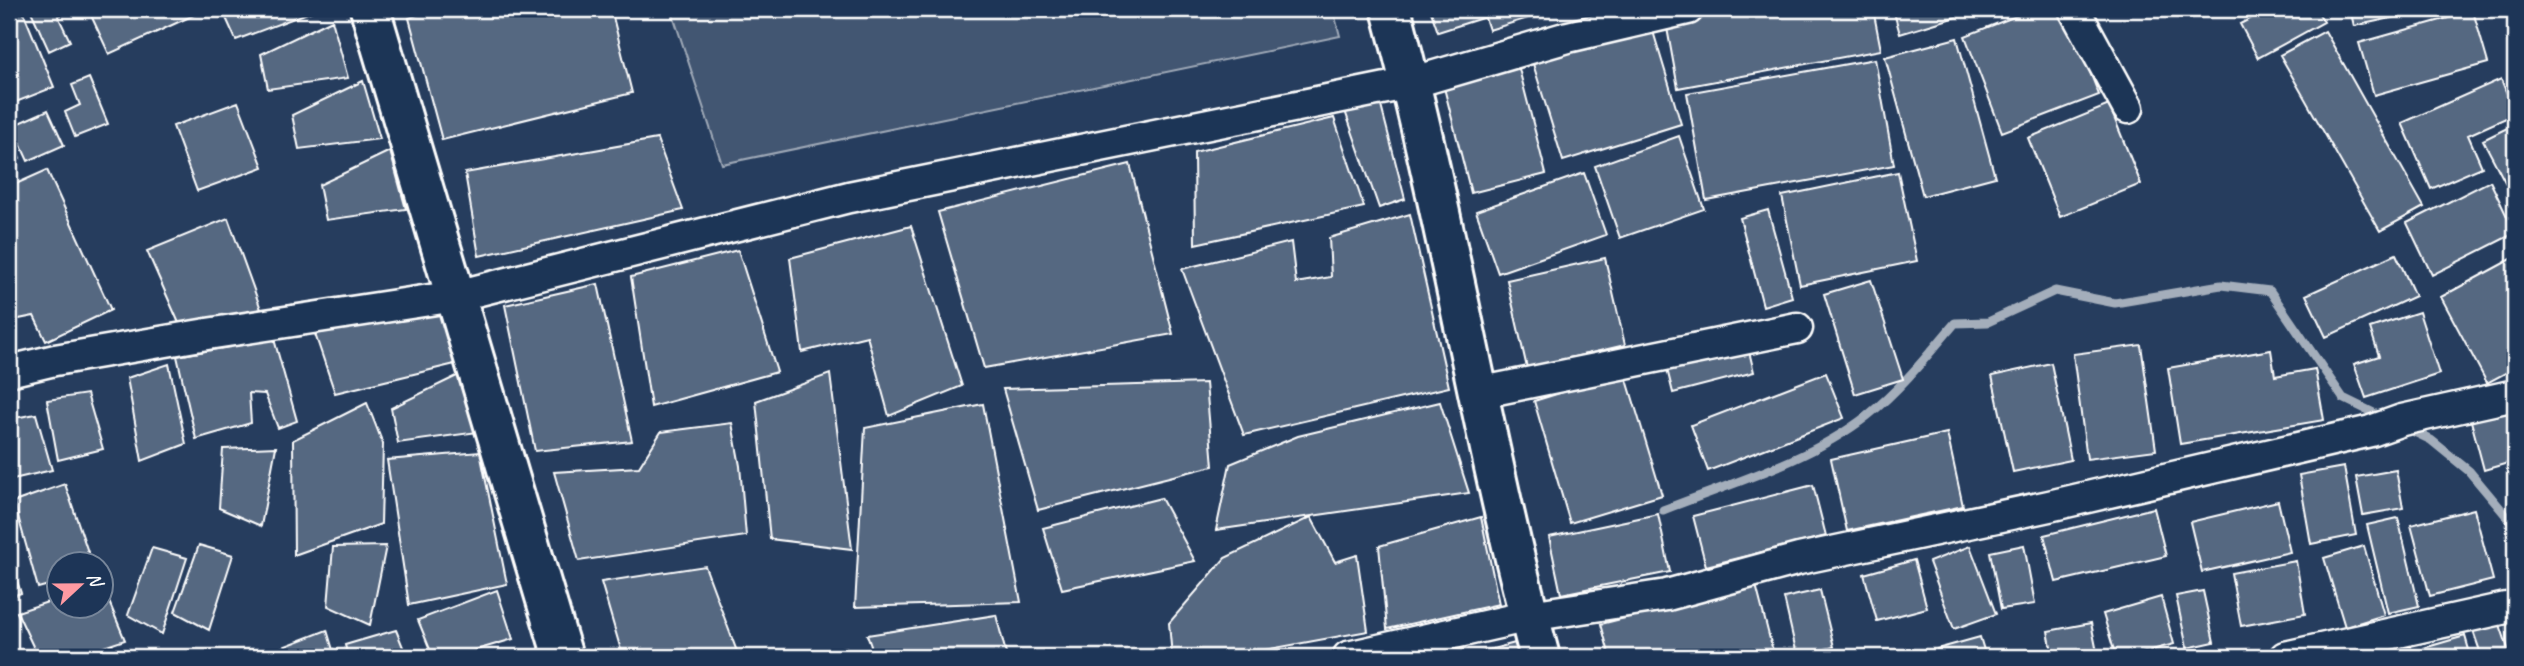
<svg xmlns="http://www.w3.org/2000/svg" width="2524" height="666" font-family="Caveat,sans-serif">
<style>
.green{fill:#425672;stroke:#a0aab8;stroke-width:2}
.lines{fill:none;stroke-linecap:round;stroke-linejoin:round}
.stream{stroke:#a4aebb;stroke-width:9}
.building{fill:#556781;stroke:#fff;stroke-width:2}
.street-casing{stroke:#fff;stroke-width:35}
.secondary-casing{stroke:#fff;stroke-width:44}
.street{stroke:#1d3557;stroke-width:30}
.secondary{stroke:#1d3557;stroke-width:38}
</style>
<rect width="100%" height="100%" fill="#263d5e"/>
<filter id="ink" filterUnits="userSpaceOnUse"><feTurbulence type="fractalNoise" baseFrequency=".0143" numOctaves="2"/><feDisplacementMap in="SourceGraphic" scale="14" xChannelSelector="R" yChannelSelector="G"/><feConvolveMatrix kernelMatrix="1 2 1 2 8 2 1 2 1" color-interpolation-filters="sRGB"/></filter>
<g filter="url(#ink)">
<path class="green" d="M671,9H1333L1340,36L722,164Z"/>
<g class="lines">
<path class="stream" d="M2406,428L2431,440L2469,471L2515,526
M1663,510C1731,483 1808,462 1867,416C1900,390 1928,355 1955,323L1988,322L2055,291L2115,303L2221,285L2270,291L2343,398L2384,418"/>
</g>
<path class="building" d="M9,9H22L54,87L11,104L9,98Z
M30,9H73L58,16L70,41L49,51Z
M88,9H207L109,54Z
M222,9H318L236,40Z
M433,9H611L632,93L442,140L409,18Z
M1430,9H1482L1485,17L1438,32Z
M1482,9H1558L1489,30Z
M1706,9H1873L1881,50L1678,88L1665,17Z
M1893,9H1982L1900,34Z
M2034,9H2065L2099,95L2002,132L1965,36Z
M2269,9H2316L2324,22L2258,58L2240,24Z
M2350,9H2433L2354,26Z
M2473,11L2488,63L2374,95L2359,43Z
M1649,18L1681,124L1563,161L1530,54Z
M332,20L348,78L268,89L261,54Z
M2325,31L2424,207L2380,231L2280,55Z
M1957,38L1995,177L1923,196L1885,57Z
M1516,57L1546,174L1471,193L1441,76Z
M1875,59L1894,165L1706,200L1687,93Z
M89,78L108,124L75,137L65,112L80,105L72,85Z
M2501,79L2515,114L2468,135L2482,167L2431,189L2402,123Z
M363,81L380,139L299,149L292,115Z
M238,102L263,167L197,191L173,126Z
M1380,102L1405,199L1379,208L1344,108Z
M2109,105L2141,184L2060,217L2028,138Z
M48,110L64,145L28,161L12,126Z
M1334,118L1364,207L1195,244L1194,152Z
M2515,124V201L2483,140Z
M9,132L20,159L9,164Z
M1679,136L1704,209L1620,238L1595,166Z
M657,139L683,210L479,256L465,173Z
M390,151L406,209L326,220L319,185Z
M1130,164L1173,334L984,368L938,212Z
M47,170L111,310L46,341L34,316L9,321V187Z
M1898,172L1917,261L1800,285L1782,196Z
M1584,173L1606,235L1498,273L1476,211Z
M2490,181L2515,233L2432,275L2407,223Z
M1768,210L1792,297L1763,306L1740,218Z
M1410,214L1449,387L1244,435L1182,269L1291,242L1296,283L1331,277L1329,238Z
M228,218L262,312L182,330L147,251Z
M911,226L962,386L889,416L867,336L802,352L790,258Z
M738,250L777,372L651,407L631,277Z
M2396,254L2415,296L2326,337L2306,295Z
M2515,257V368L2487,383L2441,297Z
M1605,258L1625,345L1527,368L1507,280Z
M1871,280L1903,379L1855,394L1824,294Z
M598,284L632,441L535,451L505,305Z
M439,309L455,364L335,393L315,334Z
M2419,312L2439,374L2366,398L2354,364L2379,356L2370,328Z
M274,339L297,421L278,428L265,394L249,393L251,423L196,439L177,356Z
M1747,343L1754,372L1673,393L1666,365Z
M2141,345L2156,450L2087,459L2073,354Z
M2271,350L2275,376L2315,369L2324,420L2180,444L2168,368Z
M2051,363L2071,460L2013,472L1992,376Z
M169,364L186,444L142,461L127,378Z
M1625,373L1662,495L1570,523L1534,401Z
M1826,373L1844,418L1708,471L1691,425Z
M461,374L478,432L398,443L391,408Z
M830,374L852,549L770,539L756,401Z
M1206,383L1213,466L1038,510L1003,389Z
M87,394L103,449L58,460L47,400Z
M1440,402L1469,493L1216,530L1230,464L1298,436Z
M367,403L383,444L381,524L294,555L293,440Z
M983,404L1021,602L855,607L865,428Z
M2507,411L2515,444V461L2484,470L2471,421Z
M36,414L52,470L9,480V419Z
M732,423L740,466L746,536L579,561L554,472L639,467L661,432Z
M1947,433L1963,506L1847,531L1831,459Z
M276,447L261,526L219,508L223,449Z
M480,452L507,584L409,605L387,460Z
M2344,467L2356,535L2311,544L2299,475Z
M2396,470L2403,508L2363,515L2356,477Z
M65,484L92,564H60V582L38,588L14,502Z
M1813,485L1826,536L1706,566L1693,516Z
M1161,498L1195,561L1062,589L1043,528Z
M2278,501L2290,552L2202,572L2190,522Z
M2154,508L2166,556L2056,582L2044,535Z
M2474,509L2493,580L2430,596L2411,525Z
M1658,514L1670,572L1561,594L1549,537Z
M1311,517L1335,562L1357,555L1368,631L1227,657H1172L1169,623L1225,558Z
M1481,517L1499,604L1387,629L1379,546Z
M2398,518L2419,606L2388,613L2367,525Z
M199,545L233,555L209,630L175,612Z
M2024,545L2035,604L2001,609L1990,552Z
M386,546L370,625L328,606L333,547Z
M1970,546L1996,614L1954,629L1929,562Z
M2364,546L2384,615L2345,627L2324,558Z
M152,548L187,558L162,634L128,615Z
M9,556L21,593L9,597Z
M1914,560L1927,608L1877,621L1864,574Z
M2296,561L2305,614L2241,626L2231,573Z
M705,566L739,657H623L601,582Z
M102,585L125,640L73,657H38L17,612L60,598V606H102Z
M1756,585L1774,655L1766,657H1610L1601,624Z
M497,590L513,639L453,657H433L418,620Z
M1820,590L1834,647L1797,655L1784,598Z
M2203,591L2214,642L2187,648L2176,596Z
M2161,597L2174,644L2127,657H2116L2103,614Z
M996,615L1007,657H875L867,635Z
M2497,616L2511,657H2482L2471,625Z
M2091,623L2098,657H2053L2048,631Z
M327,630L335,657H257Z
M396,630L407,657H348L345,645Z
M2465,636L2471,657H2427L2424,648Z
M1980,637L1986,657H1939L1937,649Z
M1515,643L1519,657H1463Z
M846,647L849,657H777Z
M2411,647L2413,657H2365Z"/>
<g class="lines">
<defs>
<path id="street" d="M2074,9L2128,108
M9,371L55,360L207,334L456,296L849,197L1411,83L1568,37L1688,9
M1478,393L1797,328
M1348,657L1529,616L1667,595L1799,559L2049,506L2371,431L2402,420L2515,395
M2285,657L2506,608"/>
<path id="secondary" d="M370,9L563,657
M1391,9C1449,223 1482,443 1540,657"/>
</defs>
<use href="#street" class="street-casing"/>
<use href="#secondary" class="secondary-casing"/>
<use href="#street" class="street"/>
<use href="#secondary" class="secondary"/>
</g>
</g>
<rect width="2524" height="666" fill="none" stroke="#1d3557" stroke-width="35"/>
<rect x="18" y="18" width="2489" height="631" fill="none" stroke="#fff" stroke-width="2.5" filter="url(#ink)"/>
<g transform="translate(80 585) rotate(68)"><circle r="33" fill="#1d3557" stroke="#77869a" stroke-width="2"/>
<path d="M0-5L12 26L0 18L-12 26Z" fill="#ff9aa2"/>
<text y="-10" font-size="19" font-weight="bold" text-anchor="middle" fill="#ffffff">N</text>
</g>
</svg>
